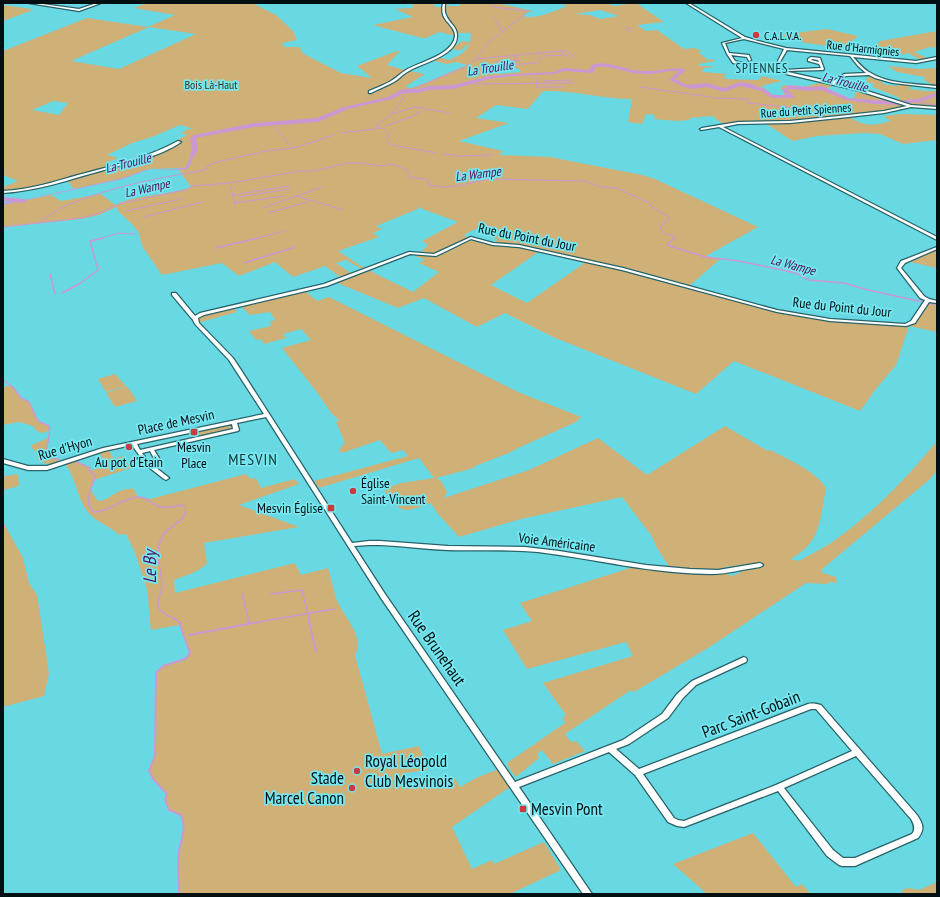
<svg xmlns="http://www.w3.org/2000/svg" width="940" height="897" font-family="'PT Sans Narrow',sans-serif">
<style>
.green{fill:#cfb077;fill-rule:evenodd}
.water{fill:#cc98d3}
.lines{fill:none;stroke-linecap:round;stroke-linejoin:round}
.stream-far2{stroke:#cc98d3;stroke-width:1}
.stream-far1{stroke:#cc98d3;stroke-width:1.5}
.stream{stroke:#cc98d3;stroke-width:2}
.river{fill:#cc98d3;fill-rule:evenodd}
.minor-casing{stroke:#276368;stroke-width:2.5}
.minor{fill:#fff;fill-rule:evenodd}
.poi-dot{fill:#ca3a41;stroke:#76e7f0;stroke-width:1.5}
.labels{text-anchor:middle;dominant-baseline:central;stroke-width:3.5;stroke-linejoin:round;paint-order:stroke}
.far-poi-label{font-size:12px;fill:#001012;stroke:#76e7f0;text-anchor:start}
.far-street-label{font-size:12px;fill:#001012;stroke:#76e7f0}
.far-park-label{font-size:12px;fill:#433313;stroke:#76e7f0}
.far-water-label{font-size:13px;font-style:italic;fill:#501159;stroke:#76e7f0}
.far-quarter-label{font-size:13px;letter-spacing:1px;fill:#113638;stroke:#76e7f0}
.street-label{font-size:14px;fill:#001012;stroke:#76e7f0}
.poi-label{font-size:14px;fill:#001012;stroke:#76e7f0}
.quarter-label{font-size:16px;letter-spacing:1px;fill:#113638;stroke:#76e7f0}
.near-street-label{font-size:17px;fill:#001012;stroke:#76e7f0}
.near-poi-label{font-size:17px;fill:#001012;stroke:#76e7f0;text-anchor:start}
.near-water-label{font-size:18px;font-style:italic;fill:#501159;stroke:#76e7f0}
</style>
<rect width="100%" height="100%" fill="#68d9e3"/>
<path class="green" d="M147,3H252L276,15L293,31L297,40L282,43L284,47H300L302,53L341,73L372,78L357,66L397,51H400L387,65L408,71L425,74L406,86L408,88L416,87L467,65L456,62L447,64L430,60L437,57L449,60C458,56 466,53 469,43L461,50L450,49L454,44L457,45L462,41L470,42L471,33H456V36L439,32L426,38H422L373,25L413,17L395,9L413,8V5L410,3L434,4V7H443L444,3H449L447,6H460L461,3H496L533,11L528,12L522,16C538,20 553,11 568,6L562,5L569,3H606L614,6L636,3L664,22L637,25L646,31L657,30L684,49L695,48L702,51L698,52L708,60L713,59L715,61L698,64L700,66H717L704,68L702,72L728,74L724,75L725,79L759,80L762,76L782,81L761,86L774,96H786L781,89L783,85L802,88L803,87L824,82L835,83L827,89L844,98L853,100L857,89L899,101L900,98L873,87L874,84L867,82L866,79L869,77L867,75H870L883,80L881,81L883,84L895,86L904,84L911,85L909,89L927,91H937L934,95H937V108L907,106L905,108L849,117C866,127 872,126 891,121L883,116L902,114L937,115V140L903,144L880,134L864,133L817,136L793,141C785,137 768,123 760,122C742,120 727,132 713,116L689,118L690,120L677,121L654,119L655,115L646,114L642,124L628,122L632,99C604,99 576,91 547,91H543L528,109L496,105L476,118L509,123L459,141L503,151L499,155L550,157L642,175L655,179L758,227L706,256L720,259L688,287L760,307L830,320L910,324L928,300L937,302V332L909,326L896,365L875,390L860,411L734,361L696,394L553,337L505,313L477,327L424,298L398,308L335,282L343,279L325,266L293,277L275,262L239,276L222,263L162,275L142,246L139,233L131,223L119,212L116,207L99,215L81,219L3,227V205L51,195L61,201L101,194L115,205C138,194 167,196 191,187L179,170L189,167L194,154V149L186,167L183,168L148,169L123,178L74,189L67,180L151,155L180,142L177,140L187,135L181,133L188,129H194L180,125L152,137L132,143L107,155L118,158L106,163L111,166L29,188L3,191V187L18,181L3,175V51L87,18L148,27L175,15L134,8ZM600,10L619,16L600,19L590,15L575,14ZM149,27L196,34L119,69L71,61ZM487,66L513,67L521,70L519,72C507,73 496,77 486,68ZM53,101L68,103L59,115L32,110ZM417,207L458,222L422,241L428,245L420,253L429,255L430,257L419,253L415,256L425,260L419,263L439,272L413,292L366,269L338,251L379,237L373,233L382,229L376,226L418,209ZM477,228L497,234L493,238L498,240L493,243L468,238L464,235ZM540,251L586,262L527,303L491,285ZM346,260L362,269L363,270L352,274L336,263Z
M3,5L31,9L33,10L3,21Z
M827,29L858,36L844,48L806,43L779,35Z
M937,31V48L930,47L914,52L929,59L923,61L908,53L902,55L901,53L871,50L880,41Z
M888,66L919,69L937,68V87L924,80L925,77L897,72Z
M937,248V268L906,261Z
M305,291L317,301L329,297L518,392L581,417L576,422L516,449L511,452L475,466L474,468L436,478L441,481L447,492L444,498L529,470L598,438L647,475L725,426L768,451L770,450C786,458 817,472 826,488C820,518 821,544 790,559L799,561C810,555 821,549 831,543C871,515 906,479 937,441V470L930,479L821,570L823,573L836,577L837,583L830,582L827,584L806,583L708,648L634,692L631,690L565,734L571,742L576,741L585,751L553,764L542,750L537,754L539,758L516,777L510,770L507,763L565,723L563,718L566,715L543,683L633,656L626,642L527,669L503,630L532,621L520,603L630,568L631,563L670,568L657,548L651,535L622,497L521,519L459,537L438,514L431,503C420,506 406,515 397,506C394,504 395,501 392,498C389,496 387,495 385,492L386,488L401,483L434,478L419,458L319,488L314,481L408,456L403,450L391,453L380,440L342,453L339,451L341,447L345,443L336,422L339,420L332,414L316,391L282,348L311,340L301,329L283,334L286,338L264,344L261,339L256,340L249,331L271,326L270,322L275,320L270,312L250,315L240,305ZM727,565L729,567L740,565L741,568L740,573L732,576L721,572L690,570L693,569L718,570L725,568Z
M234,308L237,312L197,323V316Z
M115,374L126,386L106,392L98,379Z
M7,386L13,387L21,398L29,402L38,421L49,426L50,430C42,434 38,434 33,426L19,422L3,425V387Z
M127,386L137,401L115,407L106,393Z
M234,422L236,430L199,438L194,430Z
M48,438L46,453L47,457L59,459L57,462C50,464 44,465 38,460L37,453L32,448V445Z
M108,449L114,459L123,456L131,468L94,480L90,489L98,501C112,500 116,487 134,489L138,497L150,499L246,474L251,479L256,478L261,488L295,479L299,484L239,505L299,527L204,543L207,563C200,572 184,576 174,580L175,593L295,563L301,575L328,568C331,578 333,588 336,598C342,615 366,637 355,655L382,754L419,746L428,770L405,773L408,784L454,777L460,787L478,777L502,768V778L513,785L452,827L472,869L492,860L494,864L544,842L561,870L510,894H179V852L184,835V822L181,815L169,810L165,799L167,794L154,780L149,771L155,755L156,673C158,671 161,667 163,666C173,661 186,665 190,653L182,634L180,625L151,630L147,589L135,553L126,534L119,535C110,526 95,522 87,511C76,496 77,478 64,463L73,459L90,468V471L105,465L99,451Z
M18,474L19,486L3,490V479L5,476Z
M3,522L23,558L29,583L37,595L49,673L44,696L3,707Z
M753,833L796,887L802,884L811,894H707L673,864Z
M937,882V894H902V890L909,888L919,890Z"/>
<path class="water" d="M194,146H196L197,148L189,167L185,170L150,169L123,179L3,205V203L28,199L123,178L148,169H173L185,168L194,151Z"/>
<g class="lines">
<path class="stream-far2" d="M490,3L493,7L528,11
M494,17L502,31
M630,32L626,29L632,28
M561,51H567L576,58
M538,52L540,61
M514,55L517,62
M544,56L564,55
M476,59L561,51L569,59
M497,62L520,60
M507,65L537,63
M536,77L537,87H563
M471,84L574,83
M545,84V81L571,80
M640,87L668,91
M819,87L821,88
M412,89L465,67L474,61L489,42L528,12
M671,91L710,97
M714,98L748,99L747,103L797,108
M910,101L937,105
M426,109L450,113
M392,114L414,107L424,108
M379,123L391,115L407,92
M274,126L292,148
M386,126L413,116L422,111
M376,128H383L389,134L387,141L392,145L436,153
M340,133L375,129L378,123
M443,154L459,156L492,155
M230,186L236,208
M233,195L289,186
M296,196L344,210
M239,197L290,189
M234,203L284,196
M263,208L322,187
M126,211L181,199
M268,213L307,202
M144,217L202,202
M41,221C50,215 60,208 70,204C113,186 160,178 205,170L207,169L205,168L213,163L265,151L294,148L334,135
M3,227L82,218L97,214L122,203L185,190L193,186L230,183L300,171H313L348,163H361L379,166L392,164L408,170V177L426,179L429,181L428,185L441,187L458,186L488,179L584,181L601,187L617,188L651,204L652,207L668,216L669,220L661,225L660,228L665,234L675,236L673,239
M99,239L119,233L135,234
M254,239L285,231"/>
<path class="stream-far1" d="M674,238L667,245L705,257L739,261L796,273L809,280L844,283L868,290L937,305
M216,248L258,238
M244,263L295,247
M50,274L55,294
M62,293L79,284L98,270L90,241L103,238
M3,380L13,387L21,398L29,402L38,421L49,426C52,436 44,447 47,457L59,459
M75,461L90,468V471L95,476C92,489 83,501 93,512C110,512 121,499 137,497C147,496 151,504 160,507C168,509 177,505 185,505C189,521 171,524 163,535C153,552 162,569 162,586C162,593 156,601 158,607C162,615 175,617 180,623
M242,593L249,623
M270,594L302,590L310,623
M253,623L334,609"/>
<path class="stream" d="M249,622V624
M309,622L316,652
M189,635L259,622
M179,894C179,880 177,866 179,852C181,838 187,829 181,815L169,810L165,799L167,794L154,780L149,771L155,755L156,673L163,666L185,659L190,653L179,622"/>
<path class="river" d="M601,63C616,64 629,71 644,71C658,72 671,66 685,69V71L675,79L687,85L707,83L724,88L740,82L748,83L765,89L773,95H787L782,90L789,85L810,87L822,86L849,98L874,100L899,101L922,98L937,92V96L923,101L899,105L874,104L846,100L821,90L810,91L790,89L788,90L794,96V98H772L761,91L740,86L724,92L707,87L692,89L684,87L669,80L679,71C667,70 656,75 645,74C627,74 613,65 595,67L594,72L592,73L564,71L555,74L513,76L489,79L453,89L429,90L418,93H404L392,99L348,109L318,122L254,127L196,138L198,150L194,157L189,156L192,150L190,138L194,135L254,123L317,118L344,107L388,97L403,89H418L429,86L453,85L489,76L513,74L554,72L563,68L590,70L591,65Z
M3,197L24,199L27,201L24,203L3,201Z"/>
<defs>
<path id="minor" d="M29,3H35L79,9L97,3H101L79,11Z
M443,3H445C445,7 444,11 446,15C449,23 458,27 457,37C456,56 422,63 409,71C403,74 399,79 394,82C387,86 378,89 371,93H369V91C376,88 384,85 391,81C396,78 401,73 406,70C419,62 453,55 455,36C455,27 446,23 443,15C442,11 442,7 443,3Z
M686,3H689L745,37L758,41L786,48L916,61L937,57V59L916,63L853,57C858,62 862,68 869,72C887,84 916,84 937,86V88L893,83L875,78L869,75L846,76L835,83L858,88L911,105L937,107V109L911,107L884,113L839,118L790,123L738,124L723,127L937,237V240L719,127L701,130L700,129L702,128L738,122L790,121L839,116L884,111L907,106L856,90L786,74L776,69H759L733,63L727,54L722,43L742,38ZM744,39L784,49L776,65V67H759L735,61L731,55L747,57L749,61L751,60L749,55L729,53L725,43ZM787,50L850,56L858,66L866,73L844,74L832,82L788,72L785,71L823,70L824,69L820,58L811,57L808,59V61L819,64L821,68L783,70L778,68V65ZM812,59L818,60L819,62L811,60Z
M178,141L181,142C160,157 128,163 104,170C71,179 38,191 3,193V191C29,190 53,182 78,175C112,166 147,158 178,141Z
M471,237L493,243L519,245L623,268L777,310L830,319L905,324L911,321L925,300L920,298L897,268L901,261L937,247V249L905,263L901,268L924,296L929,299L937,301V303L929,302L915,323L906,326L830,321L777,312L622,270L519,247L493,245L471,239L436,256L410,254L327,286L204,315L198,318L199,323L233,358L241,370L352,543L369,541H380L448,546L525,547L559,551L646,565L690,569L718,570L760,563L762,564L763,565L762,566L760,567C744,569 728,574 712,574C653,574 596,559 538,552C507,549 477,551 447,550C425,549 402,546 380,545H369L354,546L385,594L515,782L623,740L662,714L677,694L692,681L744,657L746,658L747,660L746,662L696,685L683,698L668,718L629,744L616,749L639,769L808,704C812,703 817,704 821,705L917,815C923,824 925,829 918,838L855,866H842L839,865L827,856L778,791L684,827L677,826L668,822L635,775L609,752L519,787L592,894H583L381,598L266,417L237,423L239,430L238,431L154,450L162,463L161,464H157L150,451L142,453L150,463L168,477L169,478L166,480L164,479L146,465L132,445L104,451L47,470H28L3,463V459L28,466H47L103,448L264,414L229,360L195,324L193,320L172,295V293H176L195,316L200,313L324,284L409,252L434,254ZM232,424L233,429L140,450L137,444ZM811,709H816L852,751L776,785L684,821L678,820L674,818L643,774ZM856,756L911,819C914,824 916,829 912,834L855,858H843L833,850L784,788Z"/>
</defs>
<use href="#minor" class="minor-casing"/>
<use href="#minor" class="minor"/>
</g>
<g class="poi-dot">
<circle cx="756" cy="35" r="4"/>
<rect x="190" y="428" width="8" height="8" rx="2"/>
<circle cx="129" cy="447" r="4"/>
<circle cx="353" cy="491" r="4"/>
<rect x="327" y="504" width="8" height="8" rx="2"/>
<circle cx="357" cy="771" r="4"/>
<circle cx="352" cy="788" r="4"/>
<rect x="519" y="805" width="8" height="8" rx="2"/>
</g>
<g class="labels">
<g class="far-poi-label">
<text x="764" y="35">C.A.L.V.A.</text>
</g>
<g class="far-street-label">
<text transform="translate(863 48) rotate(6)">Rue d'Harmignies</text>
<text transform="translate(806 110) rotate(-4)">Rue du Petit Spiennes</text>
</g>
<g class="far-park-label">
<text x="211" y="84">Bois Là-Haut</text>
</g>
<g class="far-water-label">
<text transform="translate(490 68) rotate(-9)">La Trouille</text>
<text transform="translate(845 82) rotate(14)">La Trouille</text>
<text transform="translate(128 163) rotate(-14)">La Trouille</text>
<text transform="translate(478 174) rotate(-7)">La Wampe</text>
<text transform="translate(147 188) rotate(-13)">La Wampe</text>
<text transform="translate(793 265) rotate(15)">La Wampe</text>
</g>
<g class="far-quarter-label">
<text x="762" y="68">SPIENNES</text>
</g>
<g class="street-label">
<text transform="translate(527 237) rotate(11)">Rue du Point du Jour</text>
<text transform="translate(842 307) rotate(6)">Rue du Point du Jour</text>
<text transform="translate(176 422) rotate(-12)">Place de Mesvin</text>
<text transform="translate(65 448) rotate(-16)">Rue d'Hyon</text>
<text transform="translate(557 542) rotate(7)">Voie Américaine</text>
</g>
<g class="poi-label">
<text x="194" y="447">Mesvin<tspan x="194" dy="16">Place</tspan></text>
<text x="129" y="462">Au pot d'Etain</text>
<text x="361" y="483" text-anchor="start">Église<tspan x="361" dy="16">Saint-Vincent</tspan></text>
<text x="323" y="508" text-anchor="end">Mesvin Église</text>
</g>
<g class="quarter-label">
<text x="253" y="459">MESVIN</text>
</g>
<g class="near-street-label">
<text transform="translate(437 648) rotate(55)">Rue Brunehaut</text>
<text transform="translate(751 714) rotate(-21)">Parc Saint-Gobain</text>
</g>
<g class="near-poi-label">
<text x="365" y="761">Royal Léopold<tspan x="365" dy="20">Club Mesvinois</tspan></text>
<text x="344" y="778" text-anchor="end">Stade<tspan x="344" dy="20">Marcel Canon</tspan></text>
<text x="531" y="809">Mesvin Pont</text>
</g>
<g class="near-water-label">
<text transform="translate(149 567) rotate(-90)">Le By</text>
</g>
</g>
<rect width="940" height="897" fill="none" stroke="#001012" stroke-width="8"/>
</svg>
